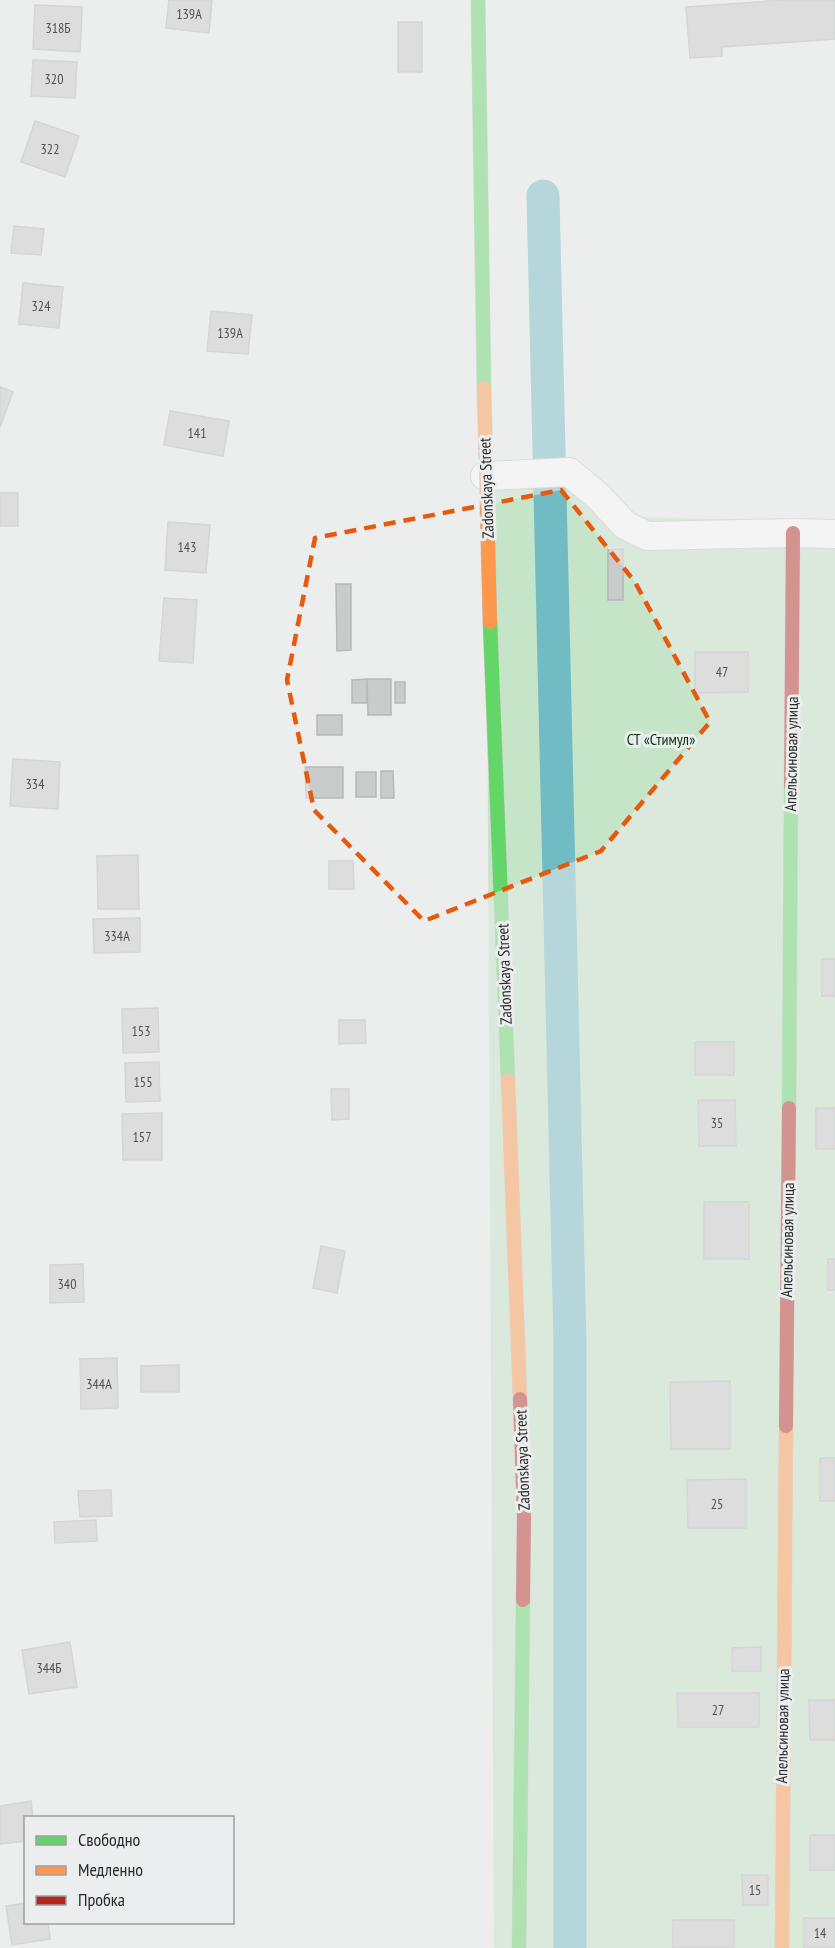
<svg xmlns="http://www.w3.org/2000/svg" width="835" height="1948" font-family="'PT Sans Narrow',sans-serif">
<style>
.green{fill:#c6e4c8}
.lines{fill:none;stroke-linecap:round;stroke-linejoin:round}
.canal{stroke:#71bbc4;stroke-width:33}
.building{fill:#cacbcb;stroke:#b7b8b8;stroke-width:1.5}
.street-casing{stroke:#c6c6c6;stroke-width:30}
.fast-casing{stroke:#c6c6c6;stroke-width:15}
.slow-casing{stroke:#c6c6c6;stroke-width:15}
.jam-casing{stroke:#c6c6c6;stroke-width:15}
.street{stroke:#fcfcfc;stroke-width:28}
.fast{stroke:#63d668;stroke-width:14}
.slow{stroke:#ff974d;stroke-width:14}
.jam{stroke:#b3261e;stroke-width:14}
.marked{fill:none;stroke:#e8590c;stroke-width:4.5;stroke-dasharray:12 8;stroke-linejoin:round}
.labels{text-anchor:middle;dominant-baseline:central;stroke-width:6;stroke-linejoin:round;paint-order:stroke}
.number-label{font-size:14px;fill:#515252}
.street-label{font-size:16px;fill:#292a2a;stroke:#ebedee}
.park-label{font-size:16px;fill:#02390e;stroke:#ebedee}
</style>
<rect width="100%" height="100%" fill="#eceded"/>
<path class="green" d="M560,459L614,516L835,523V1948H494L486,468Z"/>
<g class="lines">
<path class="canal" d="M543,196L570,1344V1948"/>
</g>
<path class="building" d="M169,0H212L209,33L166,28Z
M785,0H835V39L722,47V56L690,58L686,7Z
M35,5L82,7L80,52L33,49Z
M398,22H422V72H398Z
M33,60L77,62L75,98L31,96Z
M35,121L79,136L65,177L21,162Z
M14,226L44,229L41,255L11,253Z
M23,283L63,287L59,328L19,324Z
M211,311L252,315L248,354L207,351Z
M0,387L13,392L0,427Z
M170,411L229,421L223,456L164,445Z
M0,493H18V526H0Z
M168,522L210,525L206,573L165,570Z
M623,549V600H608V550Z
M336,584H351V650L337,651Z
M164,598L197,600L193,663L159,661Z
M695,652H748V692L695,693Z
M367,679H391V715H368Z
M367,679V703H352V680Z
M395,682H405V703H395Z
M317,715H342V735H317Z
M13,759L60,762L58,809L10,806Z
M305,767H343V798H306Z
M381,771H393L394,798H381Z
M356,772H376V797H356Z
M138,855L139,909H98L97,856Z
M329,861H353L354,889H329Z
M140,918V952L94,953L93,919Z
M822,959H835V996H822Z
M158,1008L159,1052L123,1053L122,1009Z
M339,1020H365L366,1043L339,1044Z
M695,1042H734V1075H695Z
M159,1062L160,1101L126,1102L125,1063Z
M331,1089H349V1119L332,1120Z
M698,1100H735L736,1146H699Z
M816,1108H835V1149H816Z
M162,1113V1160H123L122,1114Z
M704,1202H749V1259H704Z
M321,1246L345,1251L337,1293L313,1288Z
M828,1259H835V1290H828Z
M83,1264L84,1302L50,1303V1265Z
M117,1358L118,1408L81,1409L80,1359Z
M179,1365V1392H141V1366Z
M730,1381V1449H671L670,1382Z
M820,1458H835V1501H820Z
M746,1479V1528H688L687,1480Z
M111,1490L112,1516L80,1517L78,1491Z
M96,1520L97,1541L55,1543L54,1522Z
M70,1642L77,1687L29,1694L22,1650Z
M761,1647V1671H732V1648Z
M677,1693H759V1727H678Z
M809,1700H835V1740H810Z
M31,1801L33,1818H26V1841L0,1844V1806Z
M810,1835H835V1870H810Z
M742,1875H768V1905H743Z
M26,1903V1922H48L50,1939L12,1945L6,1906Z
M804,1918H835V1948H804Z
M673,1920H734V1948H673Z"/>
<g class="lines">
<defs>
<path id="street" d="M485,476L569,472L599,497L625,525L647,536L793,533L835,534"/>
<path id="fast" d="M478,0L484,388
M490,622L508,1080
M789,1108L791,785
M519,1948L523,1600"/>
<path id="slow" d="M484,388L490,622
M508,1080L520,1399
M782,1948L786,1426"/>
<path id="jam" d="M791,785L793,533
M520,1399L524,1517L523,1600
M786,1426L789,1108"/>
</defs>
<use href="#street" class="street-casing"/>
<use href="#fast" class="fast-casing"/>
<use href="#slow" class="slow-casing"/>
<use href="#jam" class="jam-casing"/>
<use href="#street" class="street"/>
<use href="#fast" class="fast"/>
<use href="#slow" class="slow"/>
<use href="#jam" class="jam"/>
</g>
<path d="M0 0H835V1948H0ZM561,490L635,582L710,722L601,851L424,921L314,810L287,680L315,538Z" fill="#eceded" fill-opacity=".55" fill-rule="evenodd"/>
<path class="marked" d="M561,490L635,582L710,722L601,851L424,921L314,810L287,680L315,538Z"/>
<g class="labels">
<g class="number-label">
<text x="189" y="14">139А</text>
<text x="58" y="28">318Б</text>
<text x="54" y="79">320</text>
<text x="50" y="149">322</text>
<text x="41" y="306">324</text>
<text x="230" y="333">139А</text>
<text x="197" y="433">141</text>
<text x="187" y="547">143</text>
<text x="722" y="672">47</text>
<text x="35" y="784">334</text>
<text x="117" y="936">334А</text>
<text x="141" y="1031">153</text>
<text x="143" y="1082">155</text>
<text x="717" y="1123">35</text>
<text x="142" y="1137">157</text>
<text x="67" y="1284">340</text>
<text x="99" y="1384">344А</text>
<text x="717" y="1504">25</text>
<text x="49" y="1668">344Б</text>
<text x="718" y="1710">27</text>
<text x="755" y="1890">15</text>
<text x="820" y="1933">14</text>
</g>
<g class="street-label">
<text transform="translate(486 488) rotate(-92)">Zadonskaya Street</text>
<text transform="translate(791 754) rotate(-89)">Апельсиновая улица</text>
<text transform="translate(504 974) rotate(-92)">Zadonskaya Street</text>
<text transform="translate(787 1240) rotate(-89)">Апельсиновая улица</text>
<text transform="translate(522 1460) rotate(-92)">Zadonskaya Street</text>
<text transform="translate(782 1726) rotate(-89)">Апельсиновая улица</text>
</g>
<g class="park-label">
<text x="661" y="739">СТ «Стимул»</text>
</g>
</g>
<rect x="24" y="1816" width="210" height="108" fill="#ebedee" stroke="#9d9fa0" stroke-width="1.5"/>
<rect x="36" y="1836" width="30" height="9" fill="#63d668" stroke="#9d9fa0" stroke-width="1.5"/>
<text x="78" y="1846" font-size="18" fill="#292a2a">Свободно</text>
<rect x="36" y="1866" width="30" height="9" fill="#ff974d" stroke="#9d9fa0" stroke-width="1.5"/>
<text x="78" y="1876" font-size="18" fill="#292a2a">Медленно</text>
<rect x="36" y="1896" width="30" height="9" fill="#b3261e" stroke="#9d9fa0" stroke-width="1.5"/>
<text x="78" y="1906" font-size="18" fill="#292a2a">Пробка</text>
</svg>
